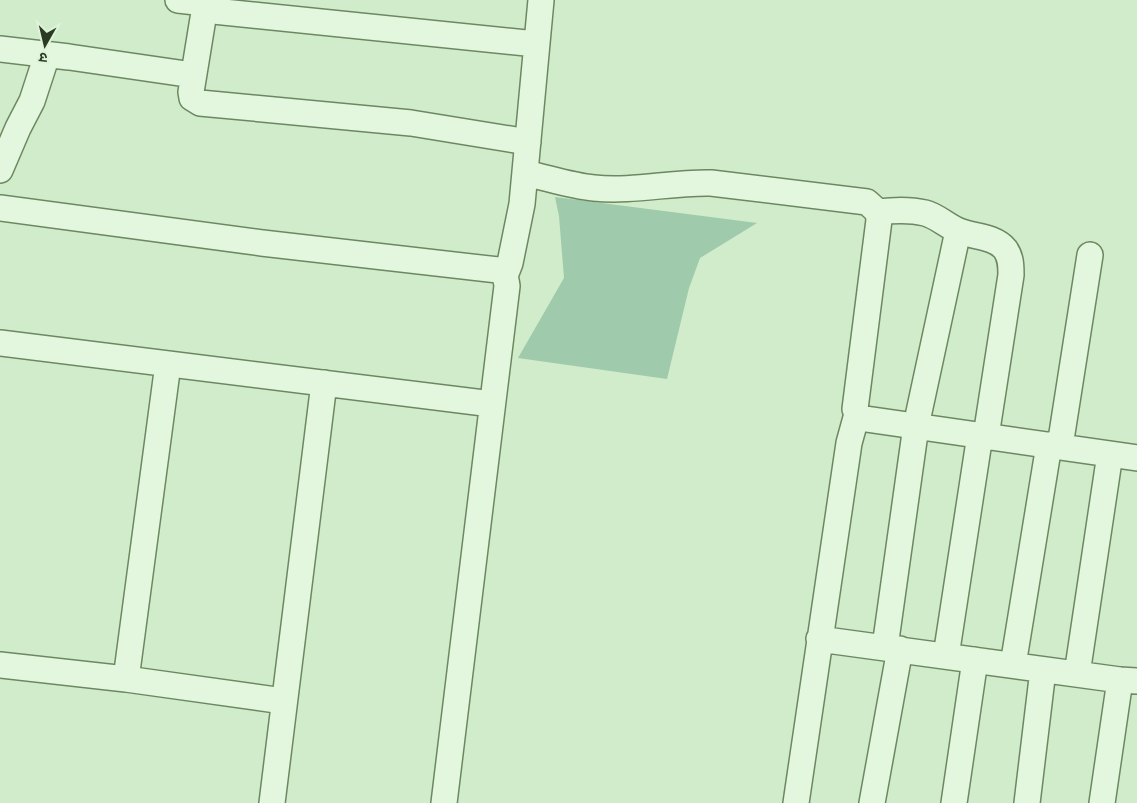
<svg xmlns="http://www.w3.org/2000/svg" width="1137" height="803" font-family="'Source Serif 4','Noto Sans Devanagari',serif">
<style>
.green{fill:#9fcaab}
.lines{fill:none;stroke-linecap:round;stroke-linejoin:round}
.minor-casing{stroke:#6d8860;stroke-width:28}
.minor{stroke:#e2f7de;stroke-width:25}
</style>
<rect width="100%" height="100%" fill="#d0eccb"/>
<path class="green" d="M555,197L757,223L700,258L689,288L667,379L518,358L564,278L559,216Z"/>
<g class="lines">
<defs>
<path id="minor" d="M178,0L205,3
M206,0L191,92L192,98L200,103L411,123L528,142
M204,10L536,44
M0,49L69,57L193,75
M0,170L18,128L32,101L47,55
M525,173C548,178 571,186 594,188C633,192 672,182 711,183L867,202L878,212L879,220L855,409L859,418L1137,458
M0,208L262,243L498,270C505,274 506,278 507,286L444,803
M878,212C894,210 909,209 925,213C937,216 947,226 959,231C974,237 994,236 1005,249C1011,257 1011,266 1011,275L986,436
M505,276L510,263L522,204L541,0
M0,343L492,404
M1060,446L1090,255
M819,639L1120,680L1137,681
M885,647L916,426L958,231
M946,656L980,435
M0,665L126,679L283,701
M1013,665L1049,445
M1077,674L1110,454
M126,679L168,364
M272,803C288,663 308,523 324,383
M796,803L849,443L857,414
M872,803L900,649
M954,803L975,660
M1027,803L1043,670
M1102,803L1120,680"/>
</defs>
<use href="#minor" class="minor-casing"/>
<use href="#minor" class="minor"/>
</g>
<g transform="translate(45 45) rotate(188)" stroke="#def4da" stroke-width="4" paint-order="stroke">
<path d="M0-4L9 19L0 12L-9 19Z" fill="#2b3a22"/>
<text y="-8" font-size="14" font-weight="bold" text-anchor="middle" fill="#2b3a22">उ</text>
</g>
</svg>
